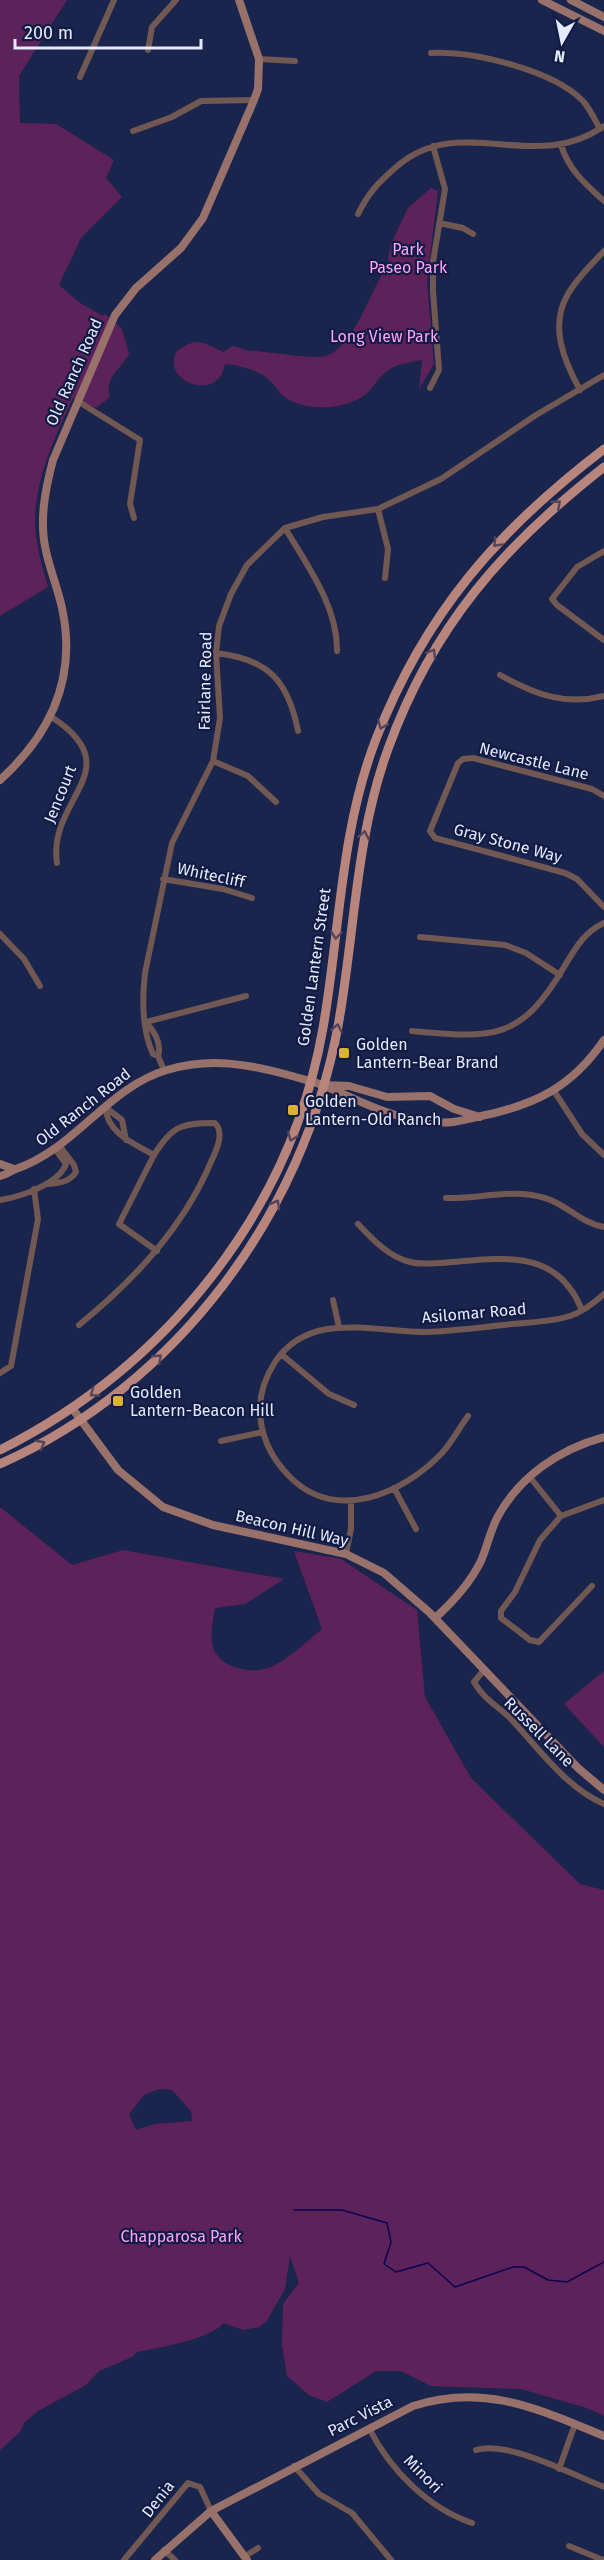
<svg xmlns="http://www.w3.org/2000/svg" width="604" height="2560" font-family="'Fira Sans',sans-serif">
<style>
.green{fill:#5d225a;fill-rule:evenodd}
.lines{fill:none;stroke-linecap:round;stroke-linejoin:round}
.stream{stroke:#080450;stroke-width:1.5}
.street{stroke:#715853;stroke-width:6}
.secondary{stroke:#99716b;stroke-width:8}
.primary{stroke:#b8857d;stroke-width:9}
.oneway{stroke:#54455a}
.poi-dot{fill:#dcb233;stroke:#121b43;stroke-width:2}
.labels{text-anchor:middle;dominant-baseline:central;stroke-width:4.5;stroke-linejoin:round;paint-order:stroke}
.park-label{font-size:16px;fill:#ffa4f8;stroke:#121b43}
.street-label{font-size:16px;fill:#e4eafb;stroke:#121b43}
.poi-label{font-size:16px;fill:#e4eafb;stroke:#121b43;text-anchor:start}
</style>
<rect width="100%" height="100%" fill="#1a254e"/>
<path class="green" d="M0,0H67L19,76L20,123L56,124L114,160L106,178L122,197L81,238L59,285L80,303L103,316L105,314L122,329L129,354C120,370 104,378 110,397L96,408L73,398C53,441 28,493 37,542C39,557 44,572 48,587L0,616Z
M431,188L438,191L427,281L434,364L419,389L422,360C410,362 397,364 387,371C377,378 372,391 362,397C345,408 317,410 299,404C278,397 281,390 268,379C258,370 238,365 225,364C218,405 159,380 177,351C198,336 203,342 223,352L233,346L246,350C262,351 314,360 326,356C352,348 370,295 383,272L391,271L388,258L391,244L408,208Z
M0,1507L72,1565L123,1550L284,1579L245,1604L215,1608C213,1620 209,1639 214,1650C224,1670 255,1675 273,1666C290,1658 307,1641 322,1629L294,1551L341,1559L417,1610L425,1697L471,1778L580,1884L604,1890V2416L587,2408L521,2389L431,2386L401,2371H376L327,2402L309,2395L287,2376L282,2345L283,2304L299,2283L290,2256L285,2289L266,2322L259,2327L244,2330L223,2323C212,2339 157,2348 137,2352L132,2357L99,2371L86,2385L38,2411L25,2422L19,2433L0,2450ZM159,2089L172,2090L191,2111L192,2121L155,2124L136,2130L129,2114L144,2095Z
M604,1671V1747L564,1704Z"/>
<g class="lines">
<path class="stream" d="M294,2210H342L387,2223L391,2242L384,2264L396,2272L428,2263L455,2287L513,2267H524L548,2280L567,2282L604,2262"/>
<path class="street" d="M148,50L152,27L176,0
M431,53C473,51 553,70 583,101C590,109 595,120 600,129
M259,59L295,61
M80,77L114,0
M133,131L172,117L201,101L254,100
M561,145C569,170 584,183 604,201
M358,214C369,192 377,184 395,168C460,110 533,176 604,126
M439,223L463,228L473,234
M430,388L439,370L433,291V262L445,189L433,146
M580,390C564,361 549,326 568,294C577,278 592,264 604,251
M79,402L140,440L130,504L134,518
M378,509L388,549L385,578
M285,528C307,565 338,607 337,651
M604,551L577,567L552,599L557,605L604,640
M216,653C268,659 288,680 298,731
M500,675C534,694 565,706 604,696
M50,716C133,769 47,798 57,863
M213,761L248,776L276,802
M604,796L592,789L473,758L463,759L458,763L430,831L435,838L565,873L577,879L604,907
M163,879L223,889L252,898
M0,934L24,959L40,986
M420,937L505,945L526,953L560,975
M146,1022L246,996
M146,1022C154,1031 162,1044 158,1056
M412,1031C492,1038 520,1042 564,967C575,949 584,932 604,923
M164,1070L158,1056L153,1054C142,1030 142,999 145,973L172,843L213,761L220,718L216,653L219,626L231,594L247,565L285,528L323,517L378,509L441,479L536,415L604,375
M554,1091L582,1134L604,1155
M105,1107L122,1120L126,1140
M154,1155L119,1224L157,1251
M46,1184C57,1184 70,1182 76,1172L74,1165L59,1145
M446,1198C480,1199 511,1188 545,1198C566,1204 581,1223 604,1227
M0,1200C20,1197 59,1184 66,1164L55,1149
M358,1224C372,1239 389,1257 410,1262C422,1265 439,1263 452,1262C494,1259 544,1250 571,1290C576,1296 579,1304 582,1310
M333,1300L339,1327
M79,1325C134,1280 183,1228 211,1162C216,1151 225,1133 215,1123C181,1123 172,1126 154,1155C133,1143 108,1134 105,1107
M281,1354L329,1394L354,1405
M0,1373L11,1366L38,1219L34,1189
M468,1416C459,1428 452,1442 442,1453C403,1494 336,1523 290,1477C271,1458 260,1437 260,1409C260,1392 266,1376 275,1362C310,1310 374,1332 426,1332C454,1331 483,1327 512,1324C530,1322 552,1322 570,1316C583,1312 594,1303 604,1294
M221,1441L263,1432
M529,1476L561,1516L604,1500
M394,1488L416,1529
M561,1516L540,1540L515,1592L501,1611V1618L530,1640L539,1642L592,1586
M346,1554L351,1529V1502
M484,1670L474,1682C483,1698 496,1705 509,1717C538,1747 565,1787 604,1804
M369,2428C390,2470 428,2508 472,2523
M476,2450C508,2440 573,2475 604,2487
M294,2466L319,2494L352,2513L391,2560
M559,2469L575,2424
M569,2546L603,2560
M164,2550L175,2560
M244,2557L258,2548
M124,2560L188,2483L200,2487L211,2511"/>
<path class="secondary" d="M542,0L604,31
M571,0L604,17
M0,780C51,734 77,677 62,608C58,589 50,570 46,551C39,521 45,490 53,460L115,315L136,288L181,248L203,218L254,100L258,89L259,59L239,0
M323,1085L349,1086L387,1097L430,1096L454,1109L480,1117
M431,1121C449,1125 464,1120 481,1116C535,1105 572,1087 604,1040
M0,1164L14,1169
M0,1176C7,1175 10,1171 16,1169C75,1149 108,1087 167,1070C210,1057 249,1064 292,1076C302,1079 313,1081 322,1085C355,1098 388,1118 424,1120
M72,1408L118,1470L163,1507L213,1525L346,1554L384,1573L429,1612L578,1768L604,1790
M435,1618C453,1602 470,1583 481,1561C487,1547 490,1532 497,1518C519,1477 559,1449 604,1437
M211,2511L247,2560
M155,2560L211,2511L413,2406C485,2383 538,2409 604,2436"/>
<path class="primary" d="M0,1450C165,1367 291,1212 323,1028C340,931 340,832 376,739C425,613 498,530 604,449
M0,1464C177,1385 303,1215 338,1026C355,933 355,839 388,749C432,627 503,546 604,467"/>
</g>
<defs><path id="oneway-chevron" d="M-2-3.5L2.5 0L-2 3.5" fill="none" stroke-width="1.6" stroke-linecap="round" stroke-linejoin="round" transform="scale(1.5)"/></defs>
<g class="oneway">
<use href="#oneway-chevron" transform="translate(557 504) rotate(-41)"/>
<use href="#oneway-chevron" transform="translate(497 543) rotate(133)"/>
<use href="#oneway-chevron" transform="translate(432 653) rotate(-59)"/>
<use href="#oneway-chevron" transform="translate(382 725) rotate(113)"/>
<use href="#oneway-chevron" transform="translate(364 835) rotate(-79)"/>
<use href="#oneway-chevron" transform="translate(336 935) rotate(97)"/>
<use href="#oneway-chevron" transform="translate(337 1028) rotate(-79)"/>
<use href="#oneway-chevron" transform="translate(292 1137) rotate(111)"/>
<use href="#oneway-chevron" transform="translate(276 1204) rotate(-61)"/>
<use href="#oneway-chevron" transform="translate(158 1358) rotate(-43)"/>
<use href="#oneway-chevron" transform="translate(94 1393) rotate(144)"/>
<use href="#oneway-chevron" transform="translate(41 1444) rotate(-28)"/>
</g>
<g class="poi-dot">
<rect x="338" y="1047" width="12" height="12" rx="3"/>
<rect x="287" y="1104" width="12" height="12" rx="3"/>
<rect x="112" y="1395" width="12" height="12" rx="3"/>
</g>
<g class="labels">
<g class="park-label">
<text x="408" y="249">Park<tspan x="408" dy="18">Paseo Park</tspan></text>
<text x="384" y="336">Long View Park</text>
<text x="181" y="2236">Chapparosa Park</text>
</g>
<g class="street-label">
<text transform="translate(74 372) rotate(-66)">Old Ranch Road</text>
<text transform="translate(205 681) rotate(-89)">Fairlane Road</text>
<text transform="translate(534 761) rotate(14)">Newcastle Lane</text>
<text transform="translate(60 794) rotate(-68)">Jencourt</text>
<text transform="translate(508 843) rotate(15)">Gray Stone Way</text>
<text transform="translate(211 875) rotate(12)">Whitecliff</text>
<text transform="translate(314 967) rotate(-82)">Golden Lantern Street</text>
<text transform="translate(83 1107) rotate(-38)">Old Ranch Road</text>
<text transform="translate(474 1313) rotate(-5)">Asilomar Road</text>
<text transform="translate(292 1528) rotate(13)">Beacon Hill Way</text>
<text transform="translate(539 1732) rotate(45)">Russell Lane</text>
<text transform="translate(360 2416) rotate(-27)">Parc Vista</text>
<text transform="translate(423 2474) rotate(45)">Minori</text>
<text transform="translate(158 2499) rotate(-52)">Denia</text>
</g>
<g class="poi-label">
<text x="356" y="1044">Golden<tspan x="356" dy="18">Lantern-Bear Brand</tspan></text>
<text x="305" y="1101">Golden<tspan x="305" dy="18">Lantern-Old Ranch</tspan></text>
<text x="130" y="1392">Golden<tspan x="130" dy="18">Lantern-Beacon Hill</tspan></text>
</g>
</g>
<g transform="translate(562 42) rotate(189)" stroke="#121b43" stroke-width="4.5" paint-order="stroke">
<path d="M0-4.5L10 22L0 15L-10 22Z" fill="#e4eafb"/>
<text y="-9" font-size="16" font-weight="bold" text-anchor="middle" fill="#e4eafb">N</text>
</g>
<path d="M15 39v9h186v-9" fill="none" stroke="#e4eafb" stroke-width="3"/>
<text x="24" y="39" font-size="18" fill="#e4eafb" stroke="#121b43" stroke-width="4.5" paint-order="stroke">200 m</text>
</svg>
